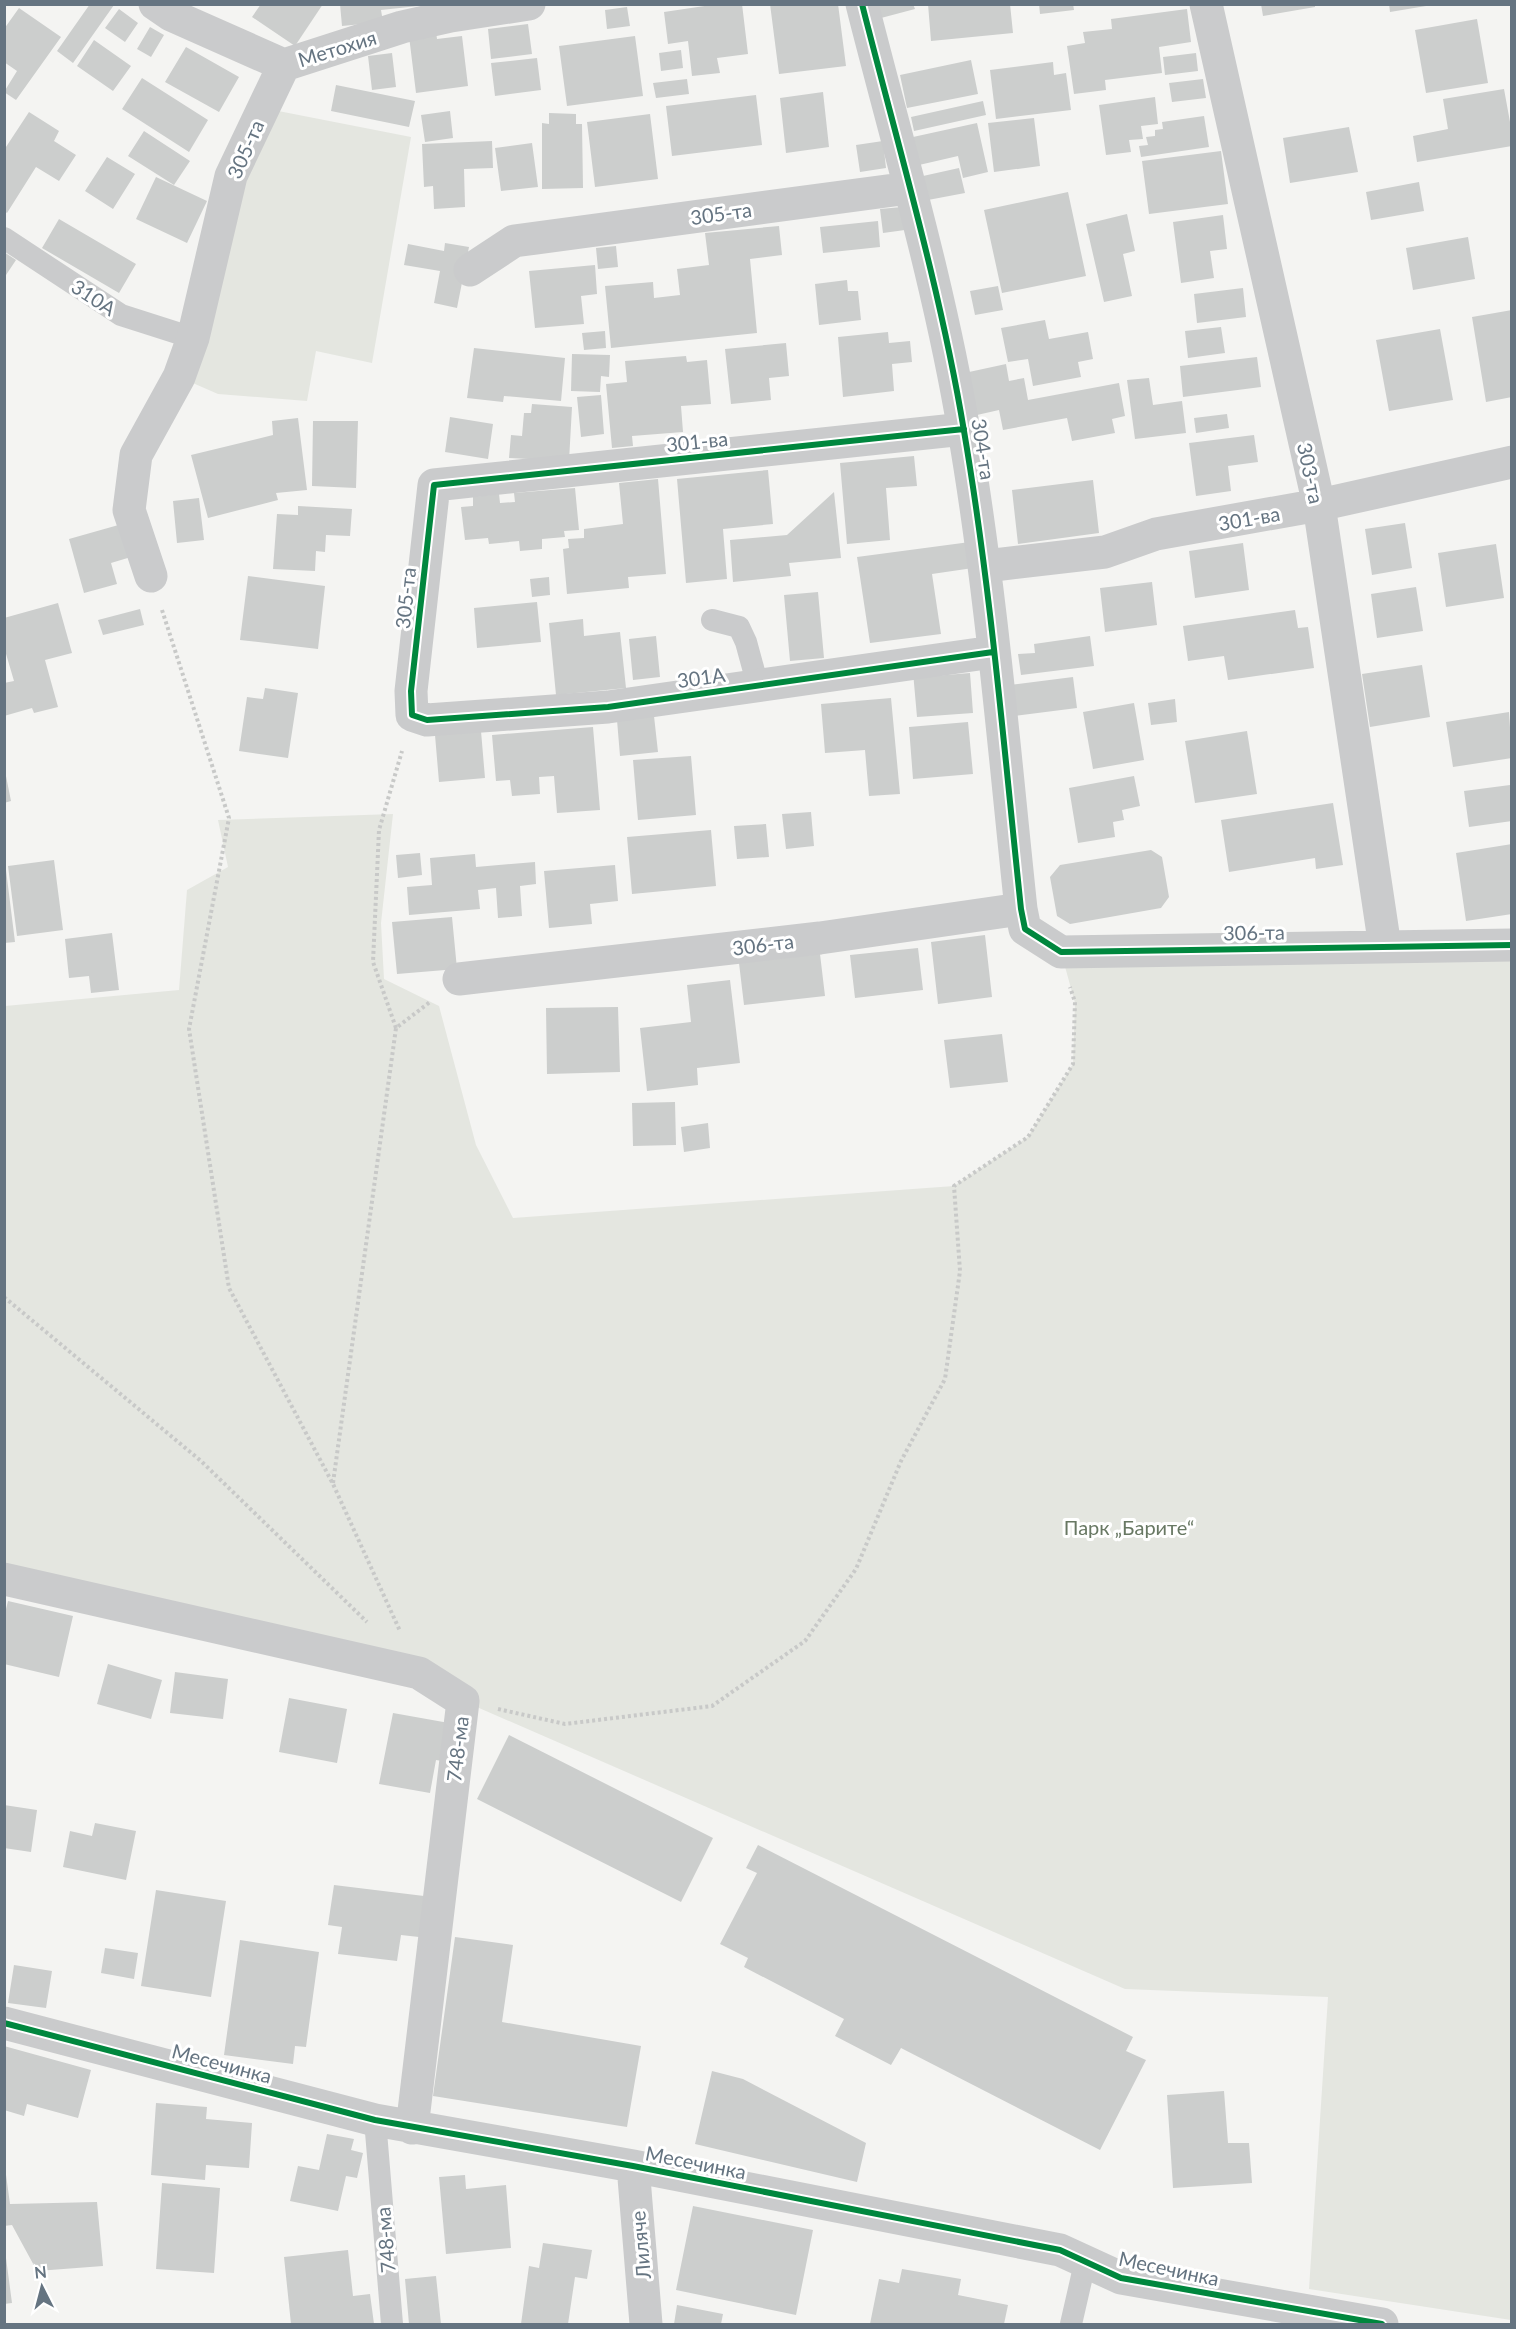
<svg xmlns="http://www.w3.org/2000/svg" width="1516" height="2329" font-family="Lato,sans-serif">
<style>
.green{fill:#e4e6e0}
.building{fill:#cccecd}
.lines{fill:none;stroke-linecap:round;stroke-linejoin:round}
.path{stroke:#c8c9c8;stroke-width:4;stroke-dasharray:3 3;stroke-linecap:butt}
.service{stroke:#cacbcc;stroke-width:22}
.minor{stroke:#cacbcc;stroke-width:33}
.cycleway-casing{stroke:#fff;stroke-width:10}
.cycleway{stroke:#00873e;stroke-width:6}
.labels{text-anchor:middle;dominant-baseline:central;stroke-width:6;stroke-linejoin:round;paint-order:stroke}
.street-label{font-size:20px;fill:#657481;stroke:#fff}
.park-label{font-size:20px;fill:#687863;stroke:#fff}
</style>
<rect width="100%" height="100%" fill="#f4f4f2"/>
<path class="green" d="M263,108L411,137L372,363L316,351L307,401L218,394L179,377Z
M393,814L381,923L384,979L439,1006L476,1145L513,1218L954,1186L1028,1137L1073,1064L1075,1003L1061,952L1511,945V2320L1309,2289L1328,1997L1125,1989L463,1701L5,1579V1006L179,990L187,890L228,867L218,820Z"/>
<path class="building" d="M90,4L114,5L73,63L57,51Z
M261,4H323L295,46L252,17Z
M340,4H418V6L381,10L383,22L342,26Z
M718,4H742L748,54L717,58L720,73L692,76L688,41L668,44L664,12Z
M770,4H838L846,66L779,74Z
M877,4H913L915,9L881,18Z
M928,4H1010L1013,33L931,41Z
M1039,4H1073L1074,10L1040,14Z
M1261,4H1315V7L1263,16Z
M1389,4H1426V6L1390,12Z
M627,7L630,26L607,29L605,10Z
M19,8L61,37L16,100L4,92L17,71L4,62V29Z
M119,9L138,23L125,42L105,28Z
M1187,9L1191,42L1159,47L1162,73L1105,80L1106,90L1074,94L1067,46L1085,43L1083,32L1112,29L1111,19Z
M1477,19L1488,83L1426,93L1415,30Z
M528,24L532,54L491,59L488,29Z
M150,27L164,35L151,57L137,49Z
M436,32L437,39L462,36L468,86L416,93L409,36Z
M635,36L643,96L567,106L559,46Z
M94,40L131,66L113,91L77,66Z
M186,47L239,77L219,112L165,82Z
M681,50L683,68L661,71L659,53Z
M392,53L396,87L372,90L368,56Z
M1196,53L1198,71L1165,75L1163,57Z
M537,58L541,90L495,96L491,63Z
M971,60L978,94L907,108L900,75Z
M1053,62L1054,75L1066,73L1071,110L996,119L990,70Z
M142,78L208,120L189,152L122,109Z
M687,79L689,94L656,98L653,83Z
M1203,79L1206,98L1172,102L1169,83Z
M336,85L415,101L409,127L331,111Z
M1504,89L1512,133V146L1417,162L1413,136L1448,129L1443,99Z
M823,92L829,147L786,153L780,98Z
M756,95L762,145L672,156L666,106Z
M1155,97L1158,124L1141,126L1143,139L1129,140L1131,152L1106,155L1099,105Z
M983,101L986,115L914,131L911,117Z
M450,111L453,138L425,142L421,115Z
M29,112L59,131L54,141L76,155L59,181L36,167L7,213L4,211V150Z
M549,113L576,114V124H582L583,188L542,189V123L549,124Z
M650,114L658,179L595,187L587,122Z
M1204,116L1209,147L1141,157L1139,146L1148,145L1146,137L1155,136V130L1163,129L1162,122Z
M1034,118L1040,166L994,172L988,123Z
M977,123L988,172L963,178L958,156L919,165L913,137Z
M1349,127L1358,172L1290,183L1283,138Z
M144,131L190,161L174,185L128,156Z
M492,141L493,168L464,169L465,207L434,209L433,186L424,187L422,144Z
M883,141L886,168L860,172L856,145Z
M532,143L538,187L501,191L495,148Z
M1221,151L1228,204L1149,214L1142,161Z
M107,157L135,174L113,209L85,191Z
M959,168L965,193L928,200L923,176Z
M156,177L207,201L187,243L136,219Z
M1419,182L1424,211L1371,220L1366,192Z
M1068,192L1086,276L1002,293L984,210Z
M902,207L905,230L883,233L880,209Z
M1127,214L1135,251L1123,254L1132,296L1104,302L1086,224Z
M1223,215L1227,249L1210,251L1214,278L1181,283L1173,222Z
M59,219L136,264L119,293L42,248Z
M878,221L880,247L823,253L820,227Z
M779,226L782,255L750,259L757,333L611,348L605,286L653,282L654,298L680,295L677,269L709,265L705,233Z
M1468,237L1475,279L1413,290L1406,248Z
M445,243L469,247L457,308L434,303L440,271L404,265L408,244L444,251Z
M616,246L618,267L598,269L596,248Z
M4,252L16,260L4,278Z
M595,265L597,294L581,296L584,324L535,328L529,271Z
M847,280L848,291H858L861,320L819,325L815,284Z
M998,286L1003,310L975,315L970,291Z
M1243,288L1246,317L1197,323L1194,294Z
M1512,310V397L1486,402L1472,317Z
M1045,320L1049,339L1088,332L1093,359L1078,362L1081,377L1033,386L1028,359L1008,362L1001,328Z
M1221,327L1225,353L1188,358L1185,331Z
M1440,329L1453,400L1389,411L1376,340Z
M605,331L606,348L584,350L582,333Z
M888,332L889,343L910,341L912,362L892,364L894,391L843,397L838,337Z
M786,343L789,376L769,378L771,400L731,404L725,349Z
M474,348L565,358L561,401L504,396L503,402L467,398Z
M572,354L610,355L609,377L601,376L600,392L571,391Z
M686,356L687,362L707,360L711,404L681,406L683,432L632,436L633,446L612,448L606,384L627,382L625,361Z
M1257,357L1261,387L1183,397L1180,366Z
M1006,364L1009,381L1024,378L1028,400L1119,383L1125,416L1112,419L1115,433L1072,441L1067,418L1003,430L999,410L977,415L969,372Z
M1149,378L1153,405L1182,401L1186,433L1135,439L1127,380Z
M601,395L604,434L581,437L577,397Z
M532,404L572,407L569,461L509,458L511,435L522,436L524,413H531Z
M1227,414L1229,428L1196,433L1194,418Z
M450,417L493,424L488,459L445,452Z
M298,418L307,490L276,493L278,500L208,518L191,455L273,435L272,421Z
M313,421H358L356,488L312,486Z
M1254,435L1258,462L1228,466L1231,491L1196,496L1189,443Z
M914,456L917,486L886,488L890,540L847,544L840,463Z
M768,470L773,524L723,529L727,579L686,583L677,479Z
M658,479L666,574L628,577L629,588L567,594L563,549L569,548L568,539L584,538V529L623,524L619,483Z
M1093,480L1099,533L1018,544L1012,490Z
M575,488L579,530L564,531L565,537L542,539V549L520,551L519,541L489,544L488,538L465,540L461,507L473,506V497L499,494L500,503L515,502L514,493Z
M834,492L841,558L789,563L791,576L733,582L730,540L787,535Z
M199,498L204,540L177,543L173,501Z
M298,506L352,509L350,536L326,535L325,552L316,551L315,571L273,569L277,514L298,515Z
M1405,523L1412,568L1372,575L1365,529Z
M122,524L131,557L111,563L117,584L84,593L69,539Z
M970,542L973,568L932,574L941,634L870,643L857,557Z
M1243,543L1249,590L1195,598L1189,551Z
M1496,544L1504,598L1446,607L1438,553Z
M248,576L325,586L318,649L240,640Z
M549,577L550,595L532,597L530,579Z
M1152,582L1157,625L1105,632L1100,588Z
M1416,587L1423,631L1377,638L1371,594Z
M818,592L824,658L790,661L784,595Z
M537,602L541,642L477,648L474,608Z
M58,603L72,653L45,660L58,707L34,713L32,708L4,716V683L14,681L4,647V618Z
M140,609L144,625L103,635L98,620Z
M1295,610L1298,628L1308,627L1314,668L1228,680L1224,656L1188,661L1183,626Z
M583,619L584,636L620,632L626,688L556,695L549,623Z
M656,636L660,677L633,680L629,639Z
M1090,636L1094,666L1021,675L1018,654L1035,653L1034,644Z
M1422,665L1430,717L1370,727L1362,674Z
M913,672L934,676L970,673L973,713L917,717Z
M1073,677L1077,708L1013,716L1009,685Z
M265,688L298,693L288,758L239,751L247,697L263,699Z
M891,698L900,794L869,796L865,750L825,753L821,704Z
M1175,699L1177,722L1151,725L1148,703Z
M1134,703L1144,760L1093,769L1083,712Z
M1509,712L1512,758L1453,767L1446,722Z
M654,716L658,752L620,756L617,720Z
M968,722L973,774L913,779L909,727Z
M593,727L600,810L557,813L554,776L539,777L540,794L512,796L510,780L496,781L492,735Z
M481,731L485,778L439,782L435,735Z
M1247,731L1257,794L1195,803L1185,741Z
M691,756L696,815L638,820L633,760Z
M4,766L11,801L4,803Z
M1134,776L1140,806L1122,810L1124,820L1113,822L1115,837L1078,843L1069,788Z
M1510,785L1512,821L1469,827L1464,791Z
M1333,803L1343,865L1316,869L1315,858L1229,872L1221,820Z
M811,812L814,846L786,849L782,814Z
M766,824L769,857L737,859L734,826Z
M711,830L716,886L632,894L627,837Z
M1512,844V914L1466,921L1456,853Z
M1151,850L1162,857L1169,897L1161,908L1070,924L1057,916L1050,877L1060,865Z
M420,853L422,875L398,878L396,855Z
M475,854L476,867L535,862L536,884L520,886L522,916L498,918L496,888L478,890L480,909L409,915L407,887L432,885L430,858Z
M54,860L63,930L17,936L8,866Z
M615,865L618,901L590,904L592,924L549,928L544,871Z
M6,870L15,942L4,943V871Z
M452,917L457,969L397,974L392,922Z
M112,933L119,990L91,993L89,976L69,978L65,939Z
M985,935L992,997L938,1004L931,942Z
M918,948L923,990L855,998L850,955Z
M820,954L825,996L744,1005L739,963Z
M730,980L740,1063L697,1068L698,1085L647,1091L640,1028L691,1022L687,985Z
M618,1007L620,1072L547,1074L546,1008Z
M1002,1034L1008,1082L950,1088L944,1040Z
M675,1102L676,1145L633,1146L632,1103Z
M708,1123L710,1148L684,1152L681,1127Z
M8,1601L73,1616L59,1677L4,1664V1617Z
M108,1664L162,1680L151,1719L97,1704Z
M175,1672L228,1679L223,1719L170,1713Z
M289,1698L347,1709L337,1763L279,1752Z
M393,1713L449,1723L442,1761L436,1760L430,1793L379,1784Z
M509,1735L713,1838L681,1902L477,1799Z
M4,1805L37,1810L31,1852L4,1848Z
M95,1823L136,1831L126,1880L63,1867L70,1831L92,1836Z
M758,1845L1133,2037L1126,2051L1146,2060L1100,2150L901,2048L891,2065L835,2036L844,2019L744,1967L748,1958L720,1944L757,1873L746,1868Z
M334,1885L424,1896L419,1937L401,1935L397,1961L338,1954L342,1927L328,1925Z
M156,1890L226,1901L211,1997L141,1986Z
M455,1937L513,1945L502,2022L641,2046L627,2127L433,2096Z
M240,1940L319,1952L306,2047L295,2046L293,2064L224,2055Z
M105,1948L138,1953L134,1979L101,1973Z
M14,1965L52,1971L46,2008L8,2003Z
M4,2046L91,2070L78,2118L27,2104L24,2116L4,2110Z
M712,2071L743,2079L866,2143L857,2182L695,2144Z
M1224,2091L1228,2143H1249L1252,2183L1173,2188L1167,2095Z
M156,2103L207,2107L206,2119L252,2123L249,2168L206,2165L205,2180L151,2175Z
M327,2134L354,2139L351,2150L363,2153L357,2178L346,2176L338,2211L290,2201L298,2166L319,2170Z
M4,2160L10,2204L97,2202L103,2266L37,2271L12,2225L4,2226Z
M465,2175L466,2189L506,2185L511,2248L446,2254L439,2177Z
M162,2183L220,2188L214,2273L156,2269Z
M693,2206L813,2230L796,2315L676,2290Z
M4,2243L12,2303L4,2304Z
M543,2243L592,2250L587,2279L575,2277L568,2324H521L529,2266L539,2268Z
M348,2250L353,2296L370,2294L374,2324H291L284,2257Z
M902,2269L961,2279L958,2295L1008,2305L1004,2324H870L879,2279L899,2283Z
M436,2276L441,2324H409L405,2279Z
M677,2305L723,2314L721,2324H674Z"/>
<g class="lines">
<path class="path" d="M162,610L229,818L189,1029L229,1288L333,1484L400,1631
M396,1028L373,962L379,830L402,751
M4,1297L201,1461L367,1622
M333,1483L396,1028L430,1002
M498,1709L565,1724L712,1706L805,1641L856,1569L901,1461L945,1379L960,1271L954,1186L1028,1137L1073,1064L1075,1002L1070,987"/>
<path class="service" d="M4,238L121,315L193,338
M712,620L739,627L746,642L758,686
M375,2120L392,2324
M1071,2324L1085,2263"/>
<path class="minor" d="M155,4L171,15L284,65L402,27L451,16L529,4
M862,4C898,146 940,287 964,431C991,589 1004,749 1021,909L1025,929L1061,952L1512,945
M1206,4L1319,505L1385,947
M470,270L514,241L909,188
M964,429L434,485L411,691L412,715L427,720L608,707L993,652
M986,566L1105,552L1156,534L1319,505L1512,462
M151,576L129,510L136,455L179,377L193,338L231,176L284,65
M459,979L820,938L1021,909
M4,1579L419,1673L463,1701L412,2128
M4,2023L375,2120L633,2166L1060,2250L1121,2278L1382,2324
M633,2166L646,2324"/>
<defs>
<path id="cycleway" d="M862,4C898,146 940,287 964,431C991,589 1004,749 1021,909L1025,929L1061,952L1512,945
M964,429L434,485L411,691L412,715L427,720L608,707L993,652
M4,2023L375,2120L633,2166L1060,2250L1121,2278L1382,2324"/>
</defs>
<use href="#cycleway" class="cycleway-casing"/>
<use href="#cycleway" class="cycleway"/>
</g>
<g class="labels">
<g class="street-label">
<text transform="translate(337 48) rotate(-17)">Метохия</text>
<text transform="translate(245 149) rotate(-66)">305-та</text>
<text transform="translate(721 213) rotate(-8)">305-та</text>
<text transform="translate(94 297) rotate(33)">310А</text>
<text transform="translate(697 441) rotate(-6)">301-ва</text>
<text transform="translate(984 449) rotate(81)">304-та</text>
<text transform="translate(1311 473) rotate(78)">303-та</text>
<text transform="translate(1249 518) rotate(-10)">301-ва</text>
<text transform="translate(405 598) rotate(-84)">305-та</text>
<text transform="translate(701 677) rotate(-8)">301А</text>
<text transform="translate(1254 932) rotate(-1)">306-та</text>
<text transform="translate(763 944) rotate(-7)">306-та</text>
<text transform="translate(457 1749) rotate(-83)">748-ма</text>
<text transform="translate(222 2063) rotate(15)">Месечинка</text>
<text transform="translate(696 2162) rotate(11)">Месечинка</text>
<text transform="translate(385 2240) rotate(-95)">748-ма</text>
<text transform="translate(640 2245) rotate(-95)">Лиляче</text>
<text transform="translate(1169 2268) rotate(12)">Месечинка</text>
</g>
<g class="park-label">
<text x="1129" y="1527">Парк „Барите“</text>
</g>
</g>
<rect width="1516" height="2329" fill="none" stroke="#657481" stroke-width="12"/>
<g transform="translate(42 2287) rotate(354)" stroke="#ffffff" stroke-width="4.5" paint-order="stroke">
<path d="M0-4.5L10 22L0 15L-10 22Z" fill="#657481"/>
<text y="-9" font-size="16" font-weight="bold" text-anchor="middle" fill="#657481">N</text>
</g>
</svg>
